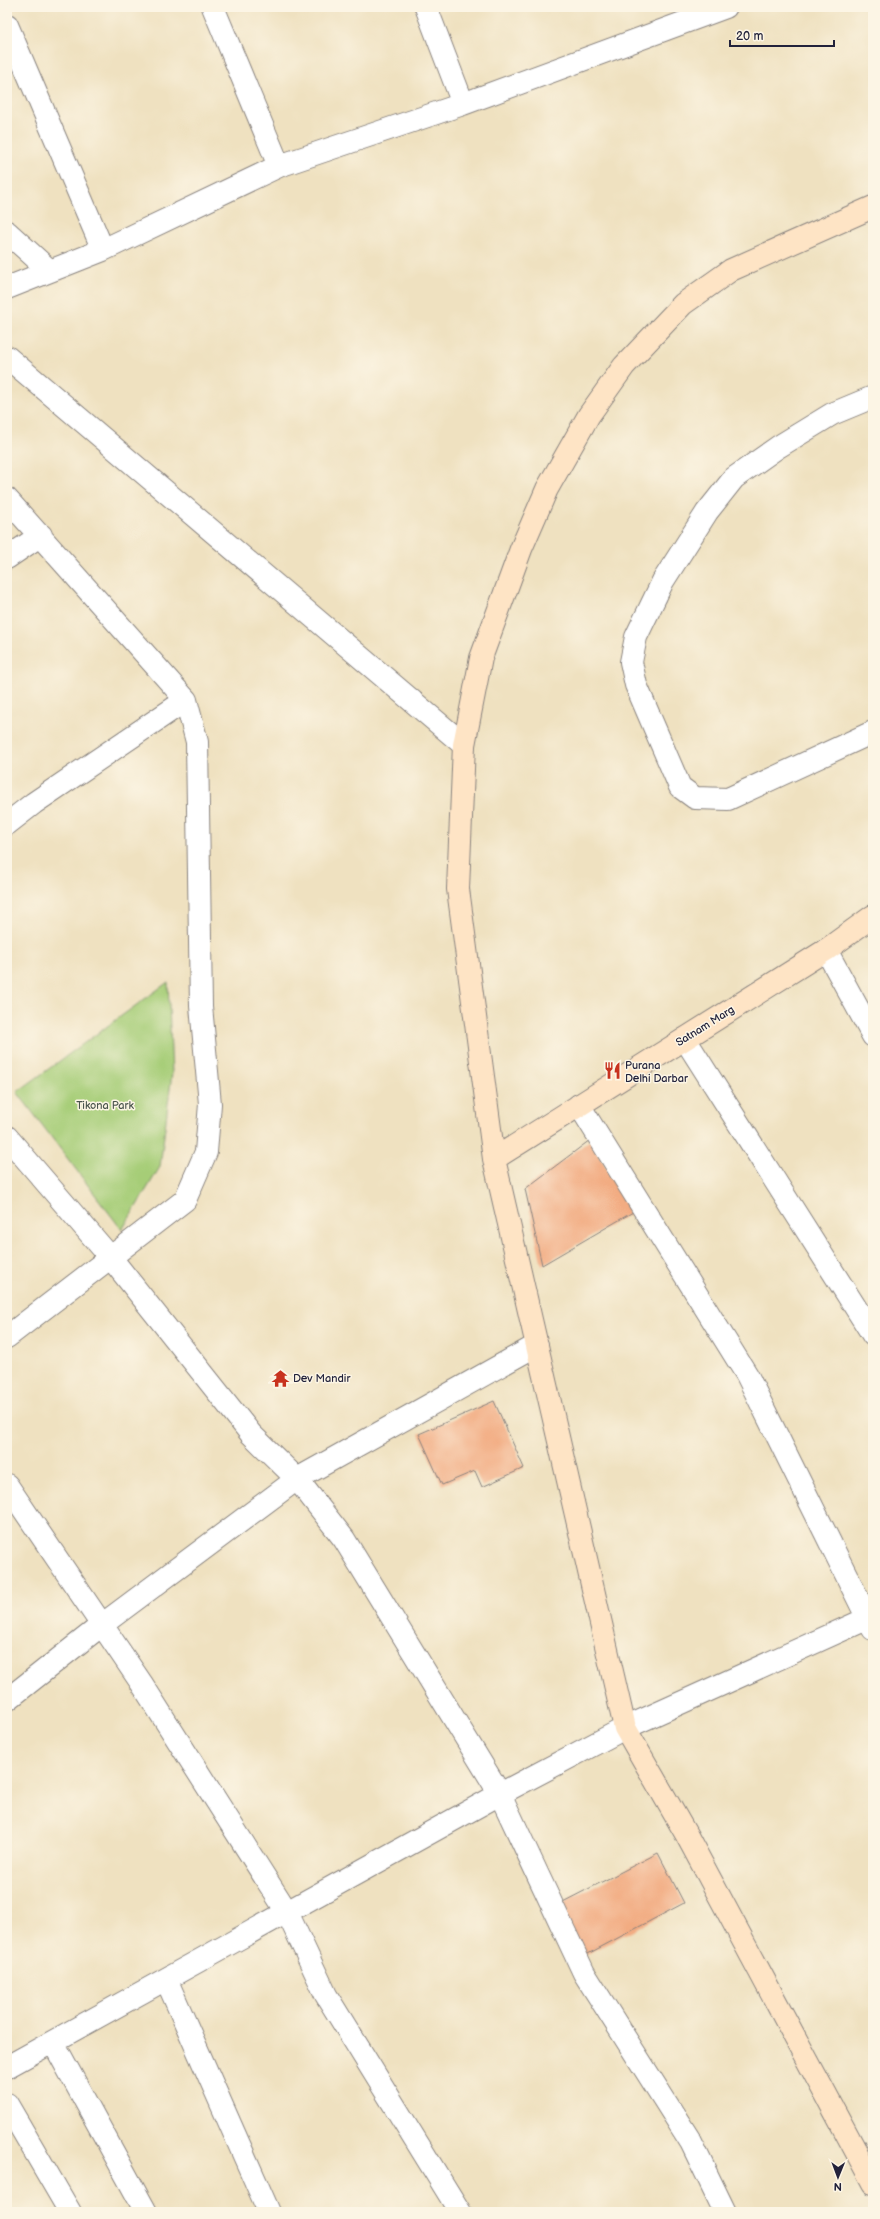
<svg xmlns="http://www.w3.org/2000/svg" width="880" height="2219" font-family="'Balsamiq Sans',sans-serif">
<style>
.green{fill:#a6cd77;stroke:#647859}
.building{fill:#f2ac82}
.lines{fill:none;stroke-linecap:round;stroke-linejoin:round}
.street-casing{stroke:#88827e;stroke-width:24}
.secondary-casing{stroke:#88827e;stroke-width:24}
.street{stroke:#fff;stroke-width:22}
.secondary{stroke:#fee4c5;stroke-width:22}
.labels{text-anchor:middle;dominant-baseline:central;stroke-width:3;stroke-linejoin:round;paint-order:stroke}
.street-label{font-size:11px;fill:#22223b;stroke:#fcf5e5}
.poi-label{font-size:11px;fill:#22223b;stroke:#fcf5e5;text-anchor:start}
.park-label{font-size:11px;fill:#4a554d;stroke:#fcf5e5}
</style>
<rect width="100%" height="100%" fill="#fcf5e5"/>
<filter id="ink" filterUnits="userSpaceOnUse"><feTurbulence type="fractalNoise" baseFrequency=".025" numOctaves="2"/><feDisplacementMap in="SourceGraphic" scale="8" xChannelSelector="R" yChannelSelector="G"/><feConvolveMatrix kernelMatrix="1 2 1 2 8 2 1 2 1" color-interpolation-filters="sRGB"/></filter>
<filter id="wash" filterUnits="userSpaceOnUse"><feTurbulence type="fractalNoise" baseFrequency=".012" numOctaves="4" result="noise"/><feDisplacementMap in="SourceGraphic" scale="16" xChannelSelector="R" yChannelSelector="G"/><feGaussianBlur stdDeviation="0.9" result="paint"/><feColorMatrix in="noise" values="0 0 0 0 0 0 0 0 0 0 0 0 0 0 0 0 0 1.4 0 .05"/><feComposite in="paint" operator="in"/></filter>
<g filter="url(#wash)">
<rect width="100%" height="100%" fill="#efe1c0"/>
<path class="green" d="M168,982L172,1073L160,1167L122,1230L17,1092Z"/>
<g id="blocks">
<path class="building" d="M590,1140L633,1212L542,1265L525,1189Z
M494,1401L524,1468L482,1487L475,1471L442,1485L419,1434Z
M658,1853L684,1903L584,1956L557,1905Z"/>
</g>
</g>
<g filter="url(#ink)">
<use href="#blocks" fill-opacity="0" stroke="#88827e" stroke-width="1"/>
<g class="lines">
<defs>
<path id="street" d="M213,7L279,166
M426,7L463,104
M7,25L103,250
M7,232L50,271
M7,288L103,250L279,166L463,104L726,7
M7,357L464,745
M873,397L832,414L778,447L734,478L707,512L663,581L636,637L631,662L636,685L680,787L695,798L728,799L873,732
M7,499L186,700L197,742L201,1006L210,1104L206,1152L185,1200L7,1337
M7,558L41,535
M7,824L34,803L186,700
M826,950L873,1036
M685,1039L873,1335
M579,1105L747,1375L873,1629
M7,1137L111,1258L251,1434L297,1479L344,1539L500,1794L584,1973L691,2142L725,2212
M7,1485L142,1684L287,1912L326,1995L460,2212
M7,1700L103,1624L297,1479L537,1345
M166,1979L269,2212
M53,2042L146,2212
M7,2067L500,1794L625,1728L873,1616
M7,2104L70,2212"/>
<path id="secondary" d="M873,207L731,270L683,304L624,366L589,415L547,489L521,549L481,658L464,745L458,889L494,1159L625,1728L686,1834L873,2183
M494,1159L826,950L873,916"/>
</defs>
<use href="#street" class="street-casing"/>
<use href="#secondary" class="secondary-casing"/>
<use href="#street" class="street"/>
<use href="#secondary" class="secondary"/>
</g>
</g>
<defs>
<symbol id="restaurant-bare" viewBox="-9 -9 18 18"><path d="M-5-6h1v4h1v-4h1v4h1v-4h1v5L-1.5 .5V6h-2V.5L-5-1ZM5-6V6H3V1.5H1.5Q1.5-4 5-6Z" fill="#c8321e" stroke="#fcf5e5" stroke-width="2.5" paint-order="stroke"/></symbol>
<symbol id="temple-bare" viewBox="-9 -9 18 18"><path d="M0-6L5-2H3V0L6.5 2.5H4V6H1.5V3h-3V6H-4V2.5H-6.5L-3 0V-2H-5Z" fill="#c8321e" stroke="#fcf5e5" stroke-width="2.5" paint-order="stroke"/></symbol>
</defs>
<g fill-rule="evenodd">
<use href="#restaurant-bare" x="600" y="1058" width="25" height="25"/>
<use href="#temple-bare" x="268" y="1366" width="25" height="25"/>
</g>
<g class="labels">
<g class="street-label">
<text transform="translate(705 1026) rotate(-32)">Satnam Marg</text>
</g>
<g class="poi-label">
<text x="625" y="1065">Purana<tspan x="625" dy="13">Delhi Darbar</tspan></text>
<text x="293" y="1378">Dev Mandir</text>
</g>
<g class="park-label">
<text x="105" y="1105">Tikona Park</text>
</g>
</g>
<rect width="880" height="2219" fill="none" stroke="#fcf5e5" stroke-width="24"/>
<g transform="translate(838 2177) rotate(181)" stroke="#fcf5e5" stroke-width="3" paint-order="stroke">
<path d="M0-3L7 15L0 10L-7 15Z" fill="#22223b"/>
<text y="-6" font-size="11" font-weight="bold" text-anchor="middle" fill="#22223b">N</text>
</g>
<path d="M730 40v6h104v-6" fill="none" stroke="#22223b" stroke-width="2"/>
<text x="736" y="40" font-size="12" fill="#22223b" stroke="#fcf5e5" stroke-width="3" paint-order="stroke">20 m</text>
</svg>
